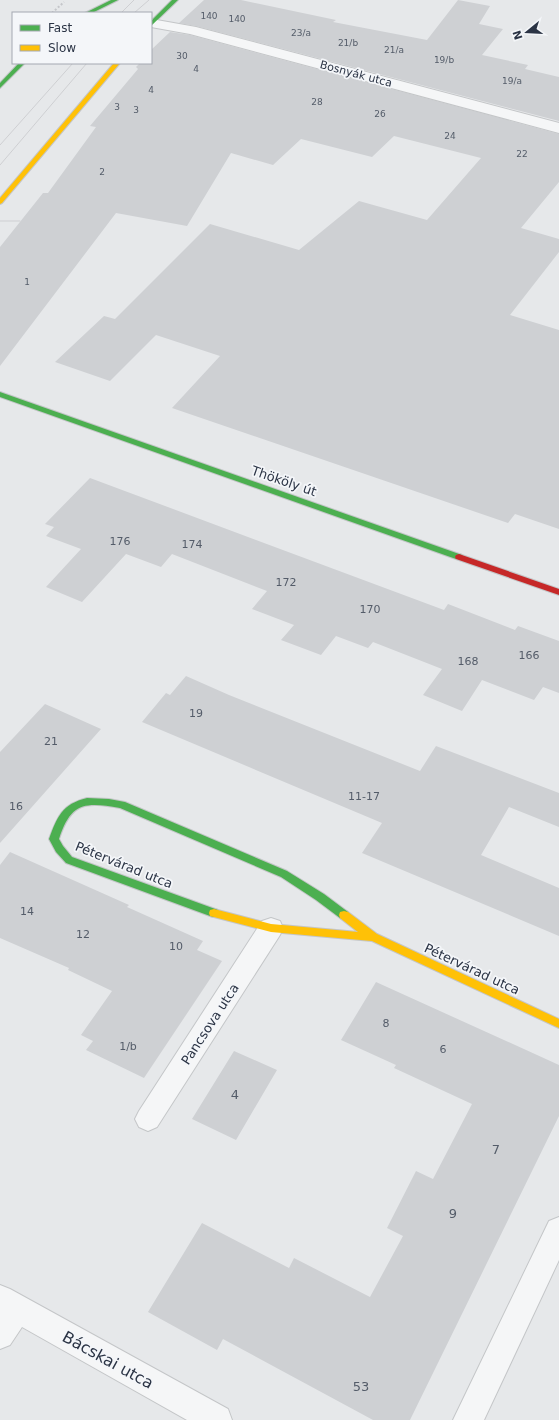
<svg xmlns="http://www.w3.org/2000/svg" width="559" height="1420" font-family="'DejaVu Sans',sans-serif">
<style>
.building{fill:#ced0d3}
.lines{fill:none;stroke-linecap:round;stroke-linejoin:round}
.street-casing{stroke:#c4c6c8;stroke-width:2}
.fast-casing{stroke:#c4c6c8;stroke-width:2}
.slow-casing{stroke:#c4c6c8;stroke-width:2}
.jam-casing{stroke:#c4c6c8;stroke-width:2}
.path{stroke:#c5c6ca;stroke-width:2;stroke-dasharray:2 2;stroke-linecap:butt}
.street{fill:#f5f6f7;fill-rule:evenodd}
.fast{fill:#4caf50;fill-rule:evenodd}
.slow{fill:#ffc107;fill-rule:evenodd}
.jam{fill:#c62828;fill-rule:evenodd}
.tram{stroke:#cecfd2;stroke-width:1}
.labels{text-anchor:middle;dominant-baseline:central;stroke-width:3.5;stroke-linejoin:round;paint-order:stroke}
.far-number-label{font-size:9px;fill:#545c69}
.far-street-label{font-size:11px;fill:#2b3445;stroke:#f4f6f9}
.number-label{font-size:11px;fill:#545c69}
.street-label{font-size:13px;fill:#2b3445;stroke:#f4f6f9}
.near-number-label{font-size:13px;fill:#545c69}
.near-street-label{font-size:16px;fill:#2b3445;stroke:#f4f6f9}
</style>
<rect width="100%" height="100%" fill="#e6e8ea"/>
<path class="building" d="M204,0H241L336,20L333,22L427,40L458,0L490,6L479,24L503,29L482,55L528,65L525,69L559,77V121L196,26L179,23Z
M170,32L190,35L559,134V182L521,228L559,239V252L510,315L559,330V529L515,514L508,523L172,408L220,356L156,335L110,381L55,362L104,316L115,319L210,224L299,250L359,201L427,220L481,158L394,136L372,157L301,139L273,165L231,153L187,226L116,213L0,366V247L43,193H48L96,127L90,126L138,69L136,67L140,63H151V50Z
M90,478L444,610L448,604L515,630L518,626L559,641V693L543,687L534,700L482,680L462,711L423,695L442,669L373,642L368,648L336,636L321,655L281,640L294,625L252,609L267,591L172,554L161,567L126,554L82,602L46,587L81,549L46,536L54,527L45,524Z
M186,676L229,695L420,771L436,746L559,793V827L509,807L481,855L559,888V936L362,853L382,823L142,722L166,693L170,695Z
M45,704L101,729L0,843V752Z
M10,852L129,905L127,907L203,941L197,950L222,961L144,1078L86,1050L93,1041L81,1035L112,991L68,970L69,968L0,938V865Z
M376,982L559,1065V1116L410,1420H373L223,1339L217,1350L148,1312L202,1223L289,1268L294,1258L370,1297L403,1236L387,1228L416,1171L433,1179L472,1104L394,1068L396,1065L341,1040Z
M234,1051L277,1070L236,1140L192,1119Z"/>
<g class="lines">
<defs>
<path id="street" d="M151,19L196,27L559,123V133L190,34L151,27Z
M271,918L280,921L283,928L280,935L157,1127L148,1131L139,1127L135,1119L139,1111L262,921Z
M559,1217V1260L484,1420H453L549,1221Z
M0,1285L10,1289L228,1409L232,1420H187L22,1327L10,1345L0,1349Z"/>
<path id="fast" d="M111,0H118L92,13H85Z
M172,0H178L151,26V21Z
M19,63H25L0,88V83Z
M0,392L462,555L463,557L462,559H456L0,397Z
M87,798L109,799L125,802L287,871L324,894L348,912L349,915L348,918L344,919L340,918L316,900L281,877L120,808C85,802 71,802 59,839L63,846L72,857L218,910L219,913L218,916L214,917L210,916L66,863L56,852L49,839C57,817 62,804 87,798Z"/>
<path id="slow" d="M114,63H120L2,203L0,204V198Z
M214,909L271,924L358,932L340,918L339,915L340,912L344,911L348,912L377,934L559,1019V1028L372,941L271,932L210,916L209,913L210,910Z"/>
<path id="jam" d="M459,554L559,589V595L456,559L455,557L456,555Z"/>
</defs>
<use href="#street" class="street-casing"/>
<use href="#fast" class="fast-casing"/>
<use href="#slow" class="slow-casing"/>
<use href="#jam" class="jam-casing"/>
<path class="path" d="M52,13L64,2"/>
<use href="#street" class="street"/>
<use href="#fast" class="fast"/>
<use href="#slow" class="slow"/>
<use href="#jam" class="jam"/>
<path class="tram" d="M121,13L134,0
M134,13L149,0
M0,145L73,63
M0,165L87,63
M0,221H20"/>
</g>
<g class="labels">
<g class="far-number-label">
<text x="209" y="16">140</text>
<text x="237" y="19">140</text>
<text x="301" y="33">23/a</text>
<text x="348" y="43">21/b</text>
<text x="394" y="50">21/a</text>
<text x="182" y="56">30</text>
<text x="444" y="60">19/b</text>
<text x="196" y="69">4</text>
<text x="512" y="81">19/a</text>
<text x="151" y="90">4</text>
<text x="317" y="102">28</text>
<text x="117" y="107">3</text>
<text x="136" y="110">3</text>
<text x="380" y="114">26</text>
<text x="450" y="136">24</text>
<text x="522" y="154">22</text>
<text x="102" y="172">2</text>
<text x="27" y="282">1</text>
</g>
<g class="far-street-label">
<text transform="translate(356 74) rotate(15)">Bosnyák utca</text>
</g>
<g class="number-label">
<text x="120" y="541">176</text>
<text x="192" y="544">174</text>
<text x="286" y="582">172</text>
<text x="370" y="609">170</text>
<text x="529" y="655">166</text>
<text x="468" y="661">168</text>
<text x="196" y="713">19</text>
<text x="51" y="741">21</text>
<text x="364" y="796">11-17</text>
<text x="16" y="806">16</text>
<text x="27" y="911">14</text>
<text x="83" y="934">12</text>
<text x="176" y="946">10</text>
<text x="386" y="1023">8</text>
<text x="128" y="1046">1/b</text>
<text x="443" y="1049">6</text>
</g>
<g class="street-label">
<text transform="translate(284 481) rotate(19)">Thököly út</text>
<text transform="translate(124 865) rotate(22)">Pétervárad utca</text>
<text transform="translate(472 969) rotate(25)">Pétervárad utca</text>
<text transform="translate(210 1024) rotate(-57)">Pancsova utca</text>
</g>
<g class="near-number-label">
<text x="235" y="1094">4</text>
<text x="496" y="1149">7</text>
<text x="453" y="1213">9</text>
<text x="361" y="1386">53</text>
</g>
<g class="near-street-label">
<text transform="translate(108 1360) rotate(29)">Bácskai utca</text>
</g>
</g>
<rect x="12" y="12" width="140" height="52" fill="#f4f6f9" stroke="#a4a8b1"/>
<rect x="20" y="25" width="20" height="6" fill="#4caf50" stroke="#a4a8b1"/>
<text x="48" y="32" font-size="12" fill="#2b3445">Fast</text>
<rect x="20" y="45" width="20" height="6" fill="#ffc107" stroke="#a4a8b1"/>
<text x="48" y="52" font-size="12" fill="#2b3445">Slow</text>
<g transform="translate(527 32) rotate(252)" stroke="#f4f6f9" stroke-width="3" paint-order="stroke">
<path d="M0-3L7 15L0 10L-7 15Z" fill="#2b3445"/>
<text y="-6" font-size="11" font-weight="bold" text-anchor="middle" fill="#2b3445">N</text>
</g>
</svg>
